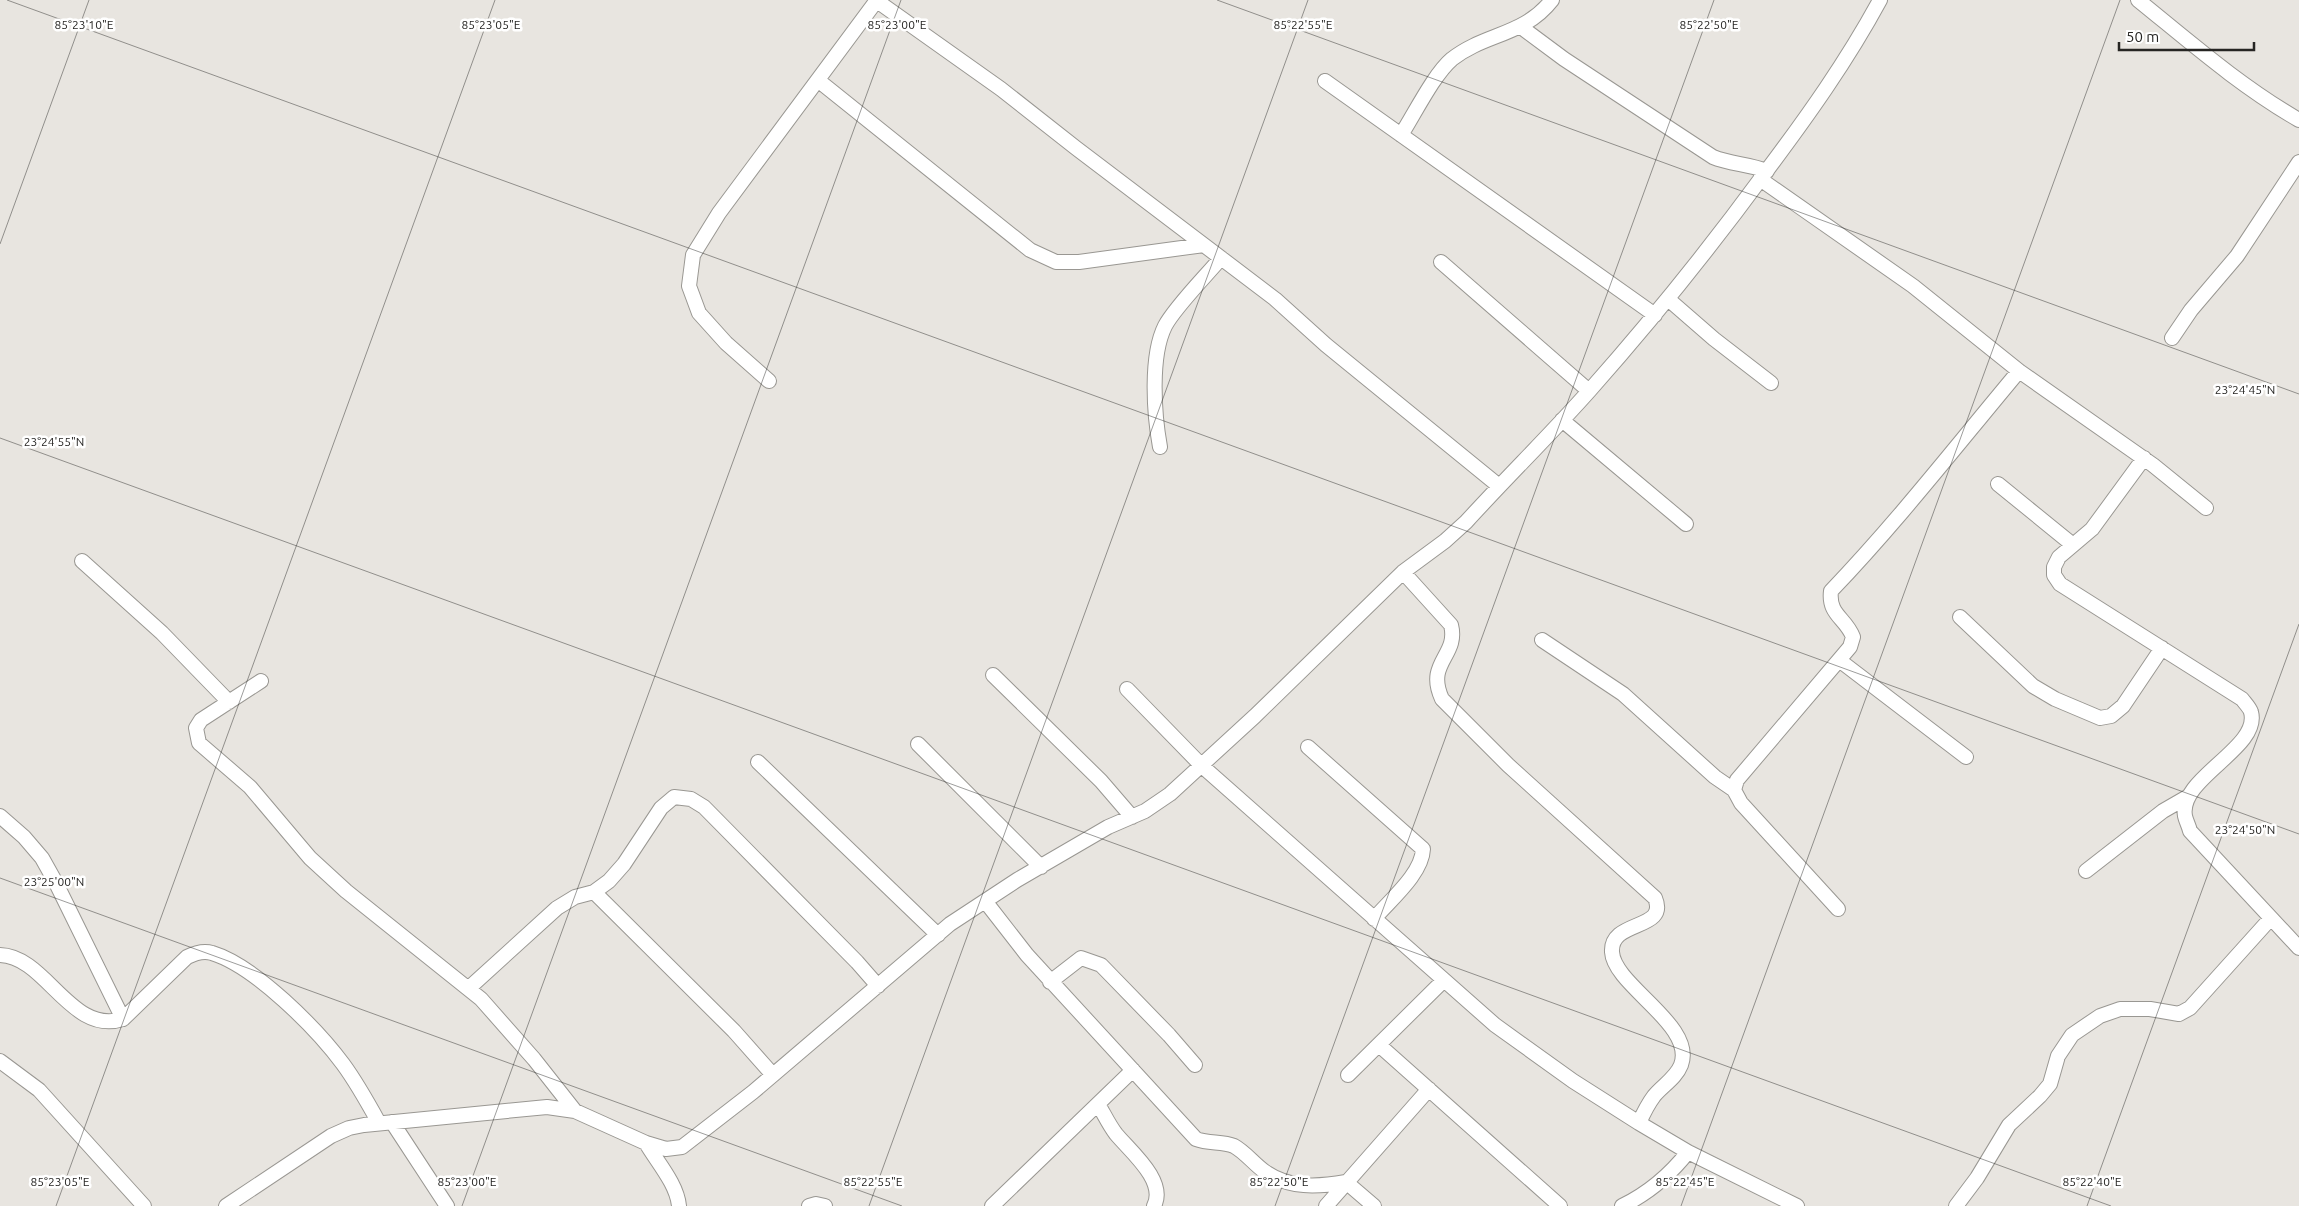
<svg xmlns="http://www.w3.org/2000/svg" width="2299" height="1206" font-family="Ubuntu,sans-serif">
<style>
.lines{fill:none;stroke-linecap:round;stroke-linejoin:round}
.minor-casing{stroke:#999792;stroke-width:16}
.minor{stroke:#fff;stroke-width:14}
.ticks{fill:none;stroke:#262523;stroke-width:1;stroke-opacity:0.45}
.ticks-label{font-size:12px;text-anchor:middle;fill:#262523;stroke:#fff;stroke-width:5;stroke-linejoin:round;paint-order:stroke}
</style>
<rect width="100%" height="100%" fill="#e8e5e0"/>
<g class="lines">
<defs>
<path id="minor" d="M2138,0C2190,42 2240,86 2299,120
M877,1L1001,89L1076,148L1275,299L1326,345L1499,486
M1521,27L1564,59L1713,157C1730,164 1749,164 1767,171
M819,81L1030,250L1056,262H1079L1204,245
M1325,81L1655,315
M1401,135C1414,115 1434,74 1452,59C1485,33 1524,36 1552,0
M1760,179L1913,286L2019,371L2153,465L2206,508
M1441,262L1589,391
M1668,299L1714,339L1771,383
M2172,338L2191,310L2237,256L2299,162
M769,381L726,343L699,313L689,286L693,255L719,213L877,0
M1562,420L1686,524
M1160,447C1154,414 1150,356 1165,326C1175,307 1206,276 1221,258
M2144,458L2092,529L2059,557L2054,567V575L2060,584L2242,699C2245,703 2250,708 2251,712C2261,748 2178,778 2185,816C2186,821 2189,826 2190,831L2299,948
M1998,484L2073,545
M82,561L162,633L229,702
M1403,572L1451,625C1459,656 1425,662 1442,699L1508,765L1655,898C1669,931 1610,919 1612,952C1614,986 1696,1025 1681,1065C1676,1078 1662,1086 1654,1096C1648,1104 1643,1114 1639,1123
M1960,617L2033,686L2055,699L2100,718L2111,716L2123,706L2162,648
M1542,640L1623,694L1715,777L1734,790
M1839,660L1966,757
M993,675L1101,781L1132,817
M261,681L201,720L196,728L199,743L250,787L310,858L346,891L481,999L534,1059L575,1111
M1127,689L1202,766L1495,1025L1573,1081L1639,1123L1688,1152L1797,1206
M918,744L1041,867
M1308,747L1423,849C1422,874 1390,900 1374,919
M758,762L938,935
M0,816L24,837L42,858L56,883L123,1019
M2086,871L2163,811L2189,796
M594,892L734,1031L773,1075
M985,901L1027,955L1196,1139C1209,1144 1222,1141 1234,1146C1245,1152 1254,1164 1264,1171C1289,1189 1318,1187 1346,1182L1374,1206
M1838,909L1741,803L1734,790L1737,780L1850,647L1853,637C1846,618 1828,615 1831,591C1898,521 1957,445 2019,371
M0,955C46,956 71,1036 123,1019L187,957C195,953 203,950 212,953C255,966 317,1029 343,1064C357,1083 368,1103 379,1123
M1050,982L1081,958L1101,965L1169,1035L1195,1065
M469,988L557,908L575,897L594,892L609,881L624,864L661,808L674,797L691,799L704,807L857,962L878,986
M1379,1045L1560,1206
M0,1061L39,1090L144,1206
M1348,1075L1444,980
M1098,1104C1104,1114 1109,1125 1116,1134C1130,1151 1167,1181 1154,1206
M392,1122L447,1206
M646,1143C657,1162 677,1184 679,1206
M226,1206L331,1136L349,1128L364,1125L547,1107L575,1111L646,1143L666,1149L682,1147L753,1092L950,924L1017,880L1108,827L1145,811L1170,794L1255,716L1403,572L1445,541L1466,522C1507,477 1550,435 1590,390C1652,320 1710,248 1765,173C1807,117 1847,61 1880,0
M809,1206L816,1204L825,1206
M992,1206L1133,1070
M1326,1206L1429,1089
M1622,1206C1649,1193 1669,1176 1688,1152
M1956,1206L1977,1178L2009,1125L2040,1096L2050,1084L2058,1056L2072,1035L2100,1016L2120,1009H2150L2179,1014L2190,1008L2271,918"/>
</defs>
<use href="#minor" class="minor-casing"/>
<use href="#minor" class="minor"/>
</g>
<path class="ticks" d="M7,0L2299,834M1217,0L2299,394M0,244L89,0M0,438L2111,1206M0,878L902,1206M56,1206L495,0M462,1206L901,0M869,1206L1308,0M1275,1206L1714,0M1681,1206L2120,0M2087,1206L2299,624"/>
<g class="ticks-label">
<text x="84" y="29">85°23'10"E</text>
<text x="491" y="29">85°23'05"E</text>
<text x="897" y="29">85°23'00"E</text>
<text x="1303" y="29">85°22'55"E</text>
<text x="1709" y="29">85°22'50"E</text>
<text x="2245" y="394">23°24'45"N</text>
<text x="54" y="446">23°24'55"N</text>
<text x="2245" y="834">23°24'50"N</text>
<text x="54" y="886">23°25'00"N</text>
<text x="60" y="1186">85°23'05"E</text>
<text x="467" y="1186">85°23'00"E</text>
<text x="873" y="1186">85°22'55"E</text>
<text x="1279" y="1186">85°22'50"E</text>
<text x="1685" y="1186">85°22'45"E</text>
<text x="2092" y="1186">85°22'40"E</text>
</g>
<path d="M2119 42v8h135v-8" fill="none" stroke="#262523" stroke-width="2.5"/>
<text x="2126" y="42" font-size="15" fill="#262523" stroke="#ffffff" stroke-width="4" paint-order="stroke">50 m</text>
</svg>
